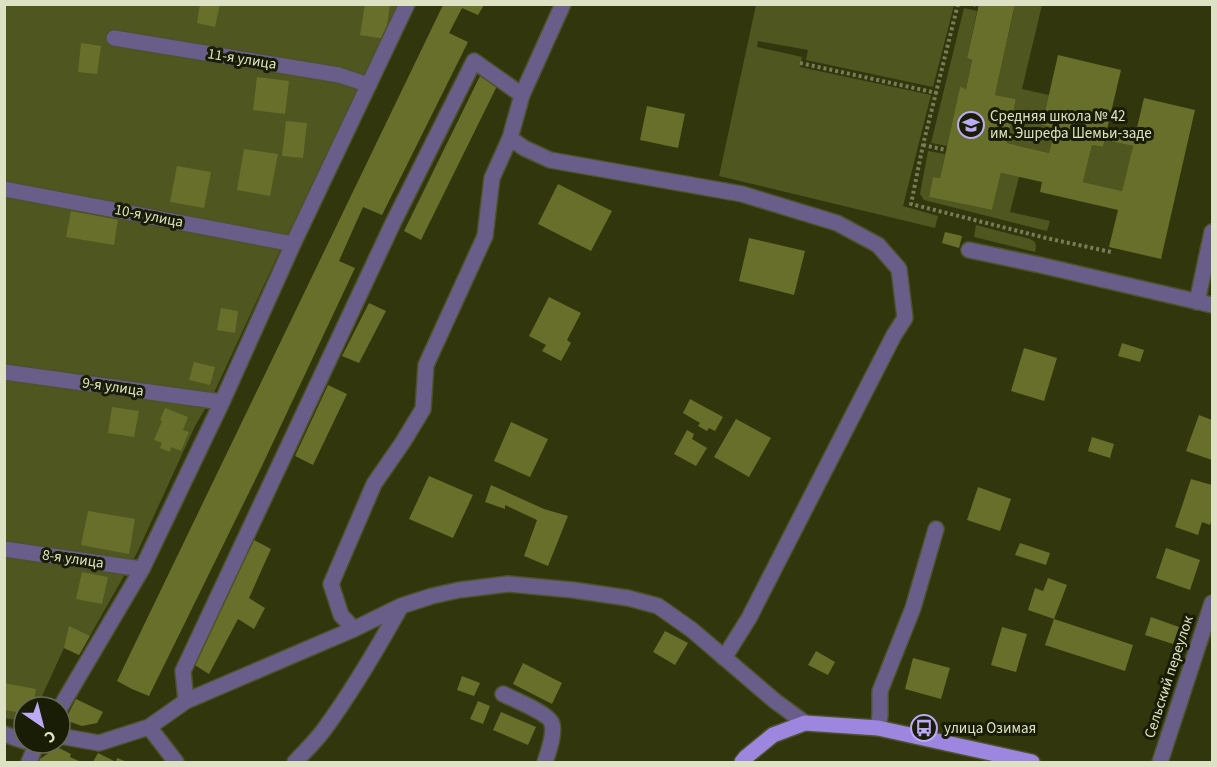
<svg xmlns="http://www.w3.org/2000/svg" width="1217" height="767" font-family="'Source Sans 3',sans-serif">
<style>
.green{fill:#505620}
.building{fill:#686f2b;fill-rule:evenodd}
.lines{fill:none;stroke-linecap:round;stroke-linejoin:round}
.minor-casing{stroke:#4d522a;stroke-width:18}
.major-casing{stroke:#4d522a;stroke-width:18}
.path{stroke:#787c57;stroke-width:4;stroke-dasharray:3 3;stroke-linecap:butt}
.minor{stroke:#685e89;stroke-width:15}
.major{stroke:#9d86df;stroke-width:15}
.labels{text-anchor:middle;dominant-baseline:central;stroke-width:6;stroke-linejoin:round;paint-order:stroke}
.street-label{font-size:15px;fill:#dde2c5;stroke:#1a1d06}
.poi-label{font-size:15px;fill:#dde2c5;stroke:#1a1d06;text-anchor:start}
</style>
<rect width="100%" height="100%" fill="#32360c"/>
<path class="green" d="M4,5H398L277,257L212,397L195,426L137,553L79,655L64,648L37,707H24V721L4,718Z
M756,5H954L933,87L806,60L808,50L758,41L757,47L802,57L800,67L931,95L903,206L938,216L935,228L719,176Z
M1015,5H1042L1022,89L1049,95L1042,125L1055,128L1049,153L1007,143L1016,99L995,95Z
M964,8L977,11L967,58L972,60L966,89L960,88L947,146L931,143Z
M1105,140L1133,146L1122,191L1083,182L1092,145L1103,147Z
M928,151L945,154L940,178L933,177L929,197L992,210L1001,173L1019,177L1010,212L1050,221L1047,231L924,200L920,194Z
M976,225L1030,239L1035,242L1036,247L1035,252L974,237Z"/>
<path class="building" d="M200,4H220L215,27L197,23Z
M365,4H390L385,39L360,35Z
M979,4H1015L995,95L1016,99L1007,143L1049,153L1055,128L1042,125L1058,55L1121,70L1107,129L1135,136L1144,98L1195,110L1161,259L1109,247L1118,210L1040,192L1042,182L1001,173L992,210L929,197L933,177L940,178L960,87L966,89L972,60L967,58ZM1105,140L1133,146L1122,191L1083,182L1092,145L1103,147Z
M443,5H484L478,15L462,8L449,33L468,42L382,215L363,207L339,261L355,268L260,470L149,696L132,689L117,681Z
M81,43L101,46L97,74L78,72Z
M480,76L497,86L421,240L404,231Z
M257,77L289,81L285,114L253,110Z
M647,106L685,114L678,148L640,140Z
M286,121L307,123L303,158L282,156Z
M244,149L278,154L270,196L237,190Z
M177,166L211,172L204,208L170,202Z
M558,184L612,211L591,251L538,224Z
M71,211L118,219L114,245L66,237Z
M945,232L962,236L959,248L942,243Z
M749,238L805,251L794,295L739,281Z
M549,297L581,313L567,340L571,343L561,361L542,351L546,345L529,336Z
M369,303L386,311L359,363L342,356Z
M221,308L238,311L235,333L217,330Z
M1122,343L1144,350L1140,362L1118,356Z
M1024,348L1057,358L1044,401L1011,391Z
M194,362L215,367L210,385L189,380Z
M328,385L347,394L313,465L295,456Z
M690,399L723,417L715,431L709,428L707,431L698,426L700,423L683,413Z
M112,407L139,411L134,437L108,433Z
M165,408L188,417L183,430L189,432L181,451L171,447L170,452L160,448L162,443L154,440L162,421L160,420Z
M1199,415L1212,420V460L1186,451Z
M736,419L771,438L749,477L714,457Z
M511,422L548,439L530,477L494,461Z
M687,430L694,434L692,439L707,448L696,466L674,454Z
M1092,437L1114,444L1110,458L1088,451Z
M429,476L473,495L453,538L409,519Z
M1191,479L1212,485V518L1210,525L1202,522L1198,535L1175,527Z
M491,485L544,509L568,516L548,566L524,556L537,520L505,505V509L485,502Z
M978,487L1011,499L1000,531L967,520Z
M88,511L135,519L129,554L81,545Z
M254,540L271,549L249,598L265,608L254,629L238,619L209,674L193,664Z
M1020,543L1050,553L1046,565L1015,555Z
M1166,548L1200,560L1190,590L1156,578Z
M82,572L108,577L102,604L76,599Z
M1048,578L1067,585L1054,619L1028,610L1035,588L1043,591Z
M1151,617L1179,627L1173,644L1145,635Z
M1054,619L1133,645L1125,671L1045,645Z
M69,626L90,636L79,655L64,648Z
M1002,627L1027,634L1016,672L991,665Z
M665,631L688,643L675,665L653,652Z
M816,651L835,662L828,675L808,665Z
M913,658L950,668L941,699L905,689Z
M523,663L562,683L552,704L513,684Z
M462,676L480,683L474,696L457,690Z
M4,683L36,689L33,707H24V713L4,710Z
M76,699L103,712L97,723L82,726L65,720Z
M478,701L490,706L483,724L470,719Z
M501,712L536,727L528,745L493,730Z
M57,747L71,754L70,757L81,762H39L40,759Z
M98,753L116,762L117,758L127,762H93Z"/>
<g class="lines">
<defs>
<path id="minor" d="M114,38L339,75L369,85
M510,138L524,148L550,160L742,194L837,223L878,245L899,269L905,318L894,335L749,618L724,658
M4,189L293,244
M969,250L1040,265L1212,305
M1197,302L1212,232
M4,372L222,402
M4,549L142,569
M354,629L341,615L331,584L374,484L403,442L423,409L426,365L485,236L492,178L510,138L522,95L563,4
M503,694C513,699 550,714 552,724C555,734 548,753 545,762
M186,701L183,671L393,223L474,61L522,95
M60,708L142,569L222,402L293,244L407,4
M149,727L176,762
M878,728L880,715V691L913,608L936,529
M4,734L24,741
M60,736L99,743L149,727L186,701L354,629L401,606L432,596L459,590L508,584L573,590L628,598L658,606L692,630L775,701L805,723
M29,762L37,743
M295,762C304,752 314,743 323,731C352,692 377,649 401,606
M1160,762L1212,603"/>
<path id="major" d="M742,762L746,757L773,735L805,723L878,728L1032,762"/>
</defs>
<use href="#minor" class="minor-casing"/>
<use href="#major" class="major-casing"/>
<path class="path" d="M958,4L923,145L911,204L1046,238L1111,252
M973,4L979,6
M800,63L937,93
M923,145L946,150"/>
<use href="#minor" class="minor"/>
<use href="#major" class="major"/>
</g>
<defs>
<symbol id="school-ring" viewBox="-11 -11 22 22"><circle r="9.5" fill="#1a1d06" stroke="#bcaaf6" stroke-width="1.5"/><path d="M0-5L7-2L0 1L-7-2ZM-4 1L0 2.5L4 1V4Q0 6-4 4Z" fill="#bcaaf6"/></symbol>
<symbol id="bus-ring" viewBox="-11 -11 22 22"><circle r="9.5" fill="#1a1d06" stroke="#bcaaf6" stroke-width="1.5"/><path d="M-5-6H5V4H4V6H2V4H-2V6H-4V4H-5ZM-3.5-4V0h7V-4ZM-3.5 1.2v1.5H-2V1.2ZM2 1.2v1.5H3.5V1.2Z" fill="#bcaaf6"/></symbol>
</defs>
<g fill-rule="evenodd">
<use href="#school-ring" x="956" y="110" width="30" height="30"/>
<use href="#bus-ring" x="909" y="713" width="30" height="30"/>
</g>
<g class="labels">
<g class="street-label">
<text transform="translate(242 59) rotate(9)">11-я улица</text>
<text transform="translate(149 216) rotate(11)">10-я улица</text>
<text transform="translate(113 387) rotate(8)">9-я улица</text>
<text transform="translate(73 559) rotate(8)">8-я улица</text>
<text transform="translate(1169 677) rotate(-72)">Сельский переулок</text>
</g>
<g class="poi-label">
<text x="990" y="116">Средняя школа № 42<tspan x="990" dy="17">им. Эшрефа Шемьи-заде</tspan></text>
<text x="944" y="728">улица Озимая</text>
</g>
</g>
<rect width="1217" height="767" fill="none" stroke="#dde2c5" stroke-width="12"/>
<g transform="translate(42 725) rotate(145)"><circle r="28" fill="#1a1d06" stroke="#686c52" stroke-width="1.5"/>
<path d="M0-4.5L10 22L0 15L-10 22Z" fill="#bcaaf6"/>
<text y="-9" font-size="16" font-weight="bold" text-anchor="middle" fill="#dde2c5">С</text>
</g>
</svg>
